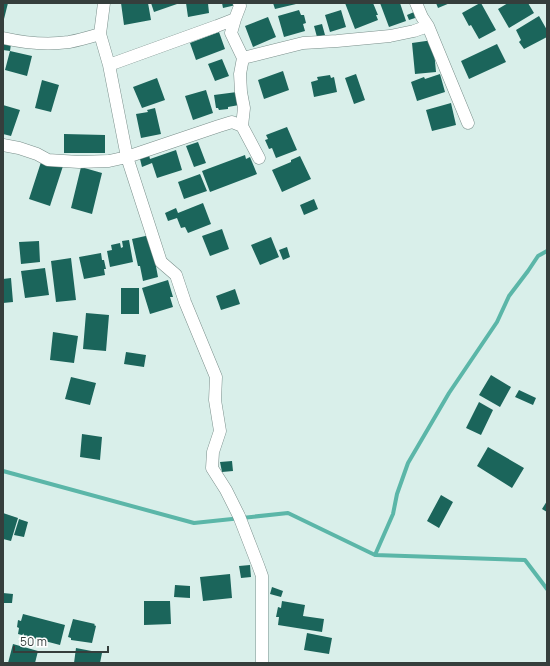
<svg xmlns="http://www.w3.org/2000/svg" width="550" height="666" font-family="Manrope,sans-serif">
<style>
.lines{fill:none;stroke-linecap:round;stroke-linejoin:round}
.stream{stroke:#5bb6a8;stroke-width:4}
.building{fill:#1b655b}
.street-casing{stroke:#7a8f8b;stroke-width:13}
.street{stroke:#fff;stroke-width:12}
</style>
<rect width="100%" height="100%" fill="#d9efea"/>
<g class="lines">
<path class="stream" d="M3,471L194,523L288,513L375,555L525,560L547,589
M375,555L393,514L397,494L408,463L449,393L497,322L509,296L528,271L538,256L547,251"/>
</g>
<path class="building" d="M3,3H8L4,19H3Z
M121,3H148L151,20L124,25Z
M151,3H177V4L154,12Z
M186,3H208L209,13L188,17Z
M222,3H235L236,5L223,8Z
M273,3H295L296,4L275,9Z
M345,3H373L378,15H376L378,20L355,29Z
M380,3H400L406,21L389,27Z
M436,3H450L438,8Z
M480,3H481L496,30L479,39L471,25L469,26L462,13Z
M508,3H528L534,13L509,28L498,9Z
M299,10L301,15H304L306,23L303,24L305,31L284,37L278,16Z
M341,10L346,27L330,32L325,15Z
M414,12L415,18L409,20L407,15Z
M539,16L547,30V37L524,49L519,42L521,40L516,30Z
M268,17L276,37L253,47L245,26Z
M322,24L325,35L317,37L314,26Z
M219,32L225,49L196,60L190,43Z
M433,40L436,72L415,74L412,43Z
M3,42L11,44L10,51L3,50Z
M497,44L506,62L469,79L461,61Z
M10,51L32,56L27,76L5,70Z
M222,59L229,76L215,81L208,64Z
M283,71L289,90L264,99L258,80Z
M356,74L365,100L354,104L345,78Z
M440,74L445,92L417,101L411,82L424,77L425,79Z
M330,75L331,78L334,77L337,92L314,97L311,82L318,80L317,77Z
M157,78L165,100L142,108L133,87Z
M42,80L59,85L51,112L35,108Z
M206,90L213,113L193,120L185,96Z
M237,92L239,105L228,107V109L219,110L218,108H216L214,95Z
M451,103L456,125L432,131L426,110Z
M3,105L20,110L11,136L3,134Z
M155,108L161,134L141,138L136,114L148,112L147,110Z
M287,127L297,150L276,158L272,148L269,149L265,140L268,139L266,135Z
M64,134L105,135V153H64Z
M198,142L206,163L194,167L186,146Z
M176,150L182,170L157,178L152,163L142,167L140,159L149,155L150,159Z
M245,155L246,159L250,157L257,174L210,192L202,171Z
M300,156L311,179L282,192L272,170L291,162V160Z
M42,159L63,166L50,206L29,199Z
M81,167L102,173L92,214L71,208Z
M200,174L207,191L184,199L178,182Z
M314,199L318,209L304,215L300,205Z
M203,203L211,224L188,233L185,227L181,228L177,218L168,221L165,213L176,208L178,213Z
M222,229L229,249L210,256L202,236Z
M150,235L158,277L143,281L140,266H138L132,239Z
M271,237L279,257L260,265L251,245Z
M129,240L133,262L110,267L107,251L112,250L111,245L120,243L121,248L123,247L122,241Z
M39,241L40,262L21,264L19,242Z
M287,247L290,257L283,260L279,250Z
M101,253L102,260H104L106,269H104L105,275L84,279L79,257Z
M71,258L76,300L56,302L51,261Z
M45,268L49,295L25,298L21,271Z
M11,278L13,302L3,303V279Z
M168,280L173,297H170L173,307L150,314L142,288Z
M121,288H139V314H121Z
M235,289L240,304L221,310L216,296Z
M86,313L109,315L106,351L83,349Z
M53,332L78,336L74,363L50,360Z
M126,352L146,355L144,367L124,364Z
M491,375L511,387L500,407L479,395Z
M71,377L96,383L90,405L65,399Z
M519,390L536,398L533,405L515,397Z
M479,402L493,410L481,435L466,428Z
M82,434L102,437L100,460L80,457Z
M488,447L524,468L512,488L477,466Z
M232,461L233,471L222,472L220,462Z
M441,495L453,502L439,528L427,521Z
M547,501V512L542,509Z
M3,513L18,518L11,541L3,539Z
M19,519L28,522L24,537L14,535Z
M250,565L251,577L241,578L239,566Z
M230,574L232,598L203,601L200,577Z
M175,585L190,586V598L174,597Z
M272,587L283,591L281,597L270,594Z
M3,593L13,594L12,603H3Z
M144,601H170L171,624L144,625Z
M282,601L305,605L303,616L324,619L322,632L278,625L279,617H276L278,607L281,608Z
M23,614L65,625L60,645L18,634L19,628L17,627L18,620L21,621Z
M73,619L95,624L94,625L96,626L92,643L71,640V638L68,637Z
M307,633L332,638L329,654L304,650Z
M13,644L38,651L35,663H8Z
M76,648L102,653L100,663H74Z"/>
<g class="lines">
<defs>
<path id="street" d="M104,3L100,34L109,65L127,157L161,262L176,275L185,302L216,377L215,400L220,431L213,452L212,468L226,490L239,516L258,565L262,576V663
M416,3L422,17L428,26L468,123
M235,19L231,33L243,58L240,74L241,92L244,108L242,126
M3,38C25,43 47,45 69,42C80,40 90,37 100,34
M243,58L303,43L337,41L390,36L414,31L428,26
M109,65L217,26L235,19L240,6L239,3
M3,145L19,148L37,154L48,160L79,162L109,161L127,157L219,126L232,122L242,126L259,158"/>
</defs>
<use href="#street" class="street-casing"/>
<use href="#street" class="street"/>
</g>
<rect width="550" height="666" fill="none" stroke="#353e3c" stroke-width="8"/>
<path d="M14 646v6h94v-6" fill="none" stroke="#353e3c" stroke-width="2"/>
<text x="20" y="646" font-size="12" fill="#353e3c" stroke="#ffffff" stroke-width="3" paint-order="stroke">50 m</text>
</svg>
